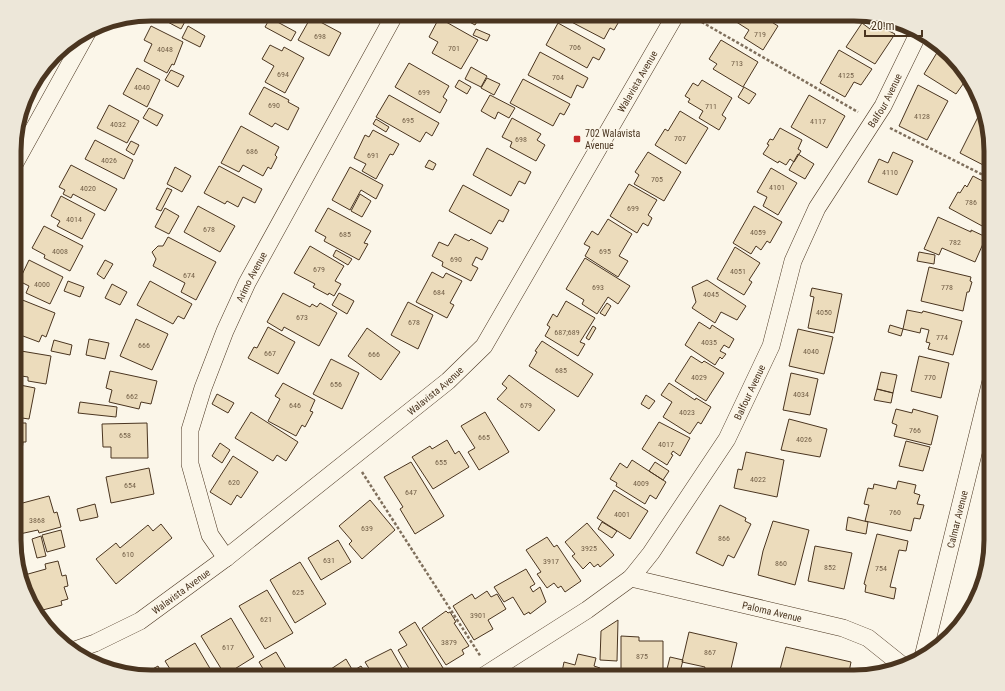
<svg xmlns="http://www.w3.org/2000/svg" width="1005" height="691" font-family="'Roboto Condensed',sans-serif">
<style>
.building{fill:#ecdcbc;stroke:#4a3520}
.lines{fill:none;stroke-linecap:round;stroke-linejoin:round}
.street-casing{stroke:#4a3520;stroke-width:18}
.path{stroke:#7f6f5c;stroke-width:2.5;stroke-dasharray:3 2;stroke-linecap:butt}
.street{stroke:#fbf6e9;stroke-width:17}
.poi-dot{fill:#c62828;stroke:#fbf6e9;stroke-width:1.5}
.labels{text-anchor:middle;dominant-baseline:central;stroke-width:3;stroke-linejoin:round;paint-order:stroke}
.number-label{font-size:8px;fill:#725f47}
.street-label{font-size:10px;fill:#4a3520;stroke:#fbf6e9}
.poi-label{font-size:10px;fill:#4a3520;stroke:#fbf6e9;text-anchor:start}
.rim{fill:none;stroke:#4a3520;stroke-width:5}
</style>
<rect width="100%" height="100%" fill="#fbf6e9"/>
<path class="building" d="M162,14H189L181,29L160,18Z
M455,14H482L475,25Z
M561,14H613L621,18L614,30L610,28L604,39L560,16Z
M733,14H763L762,16L778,26L763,50L744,38L749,30L730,18Z
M866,15L898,21H899L893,31Z
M311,17L341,33L329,56L298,40Z
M270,18L296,32L291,41L265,27Z
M439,18L478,40L461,69L432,53L438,42L429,37Z
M558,23L605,49L599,60L593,57L587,68L546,45Z
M862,23L870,29L873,23L895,34L875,64L846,47Z
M151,26L183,42L174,65L172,64L167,73L144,61L152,44L144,40Z
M188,26L205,36L200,47L182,38Z
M476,29L490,35L487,41L473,35Z
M721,40L758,62L743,87L713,69L717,64L709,59Z
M270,45L282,51L284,47L304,58L285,93L265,82L274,66L262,59Z
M941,46L968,77L956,94L924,74Z
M839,50L872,69L861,85L854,82L845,97L820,83Z
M540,52L588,78L583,88L577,85L571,98L528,75Z
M409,63L449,86L443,97L447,100L440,113L395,87Z
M471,67L487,76L481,87L465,79Z
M137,68L160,80L147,107L123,94Z
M171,70L184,76L178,87L165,80Z
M487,78L500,84L494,95L481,88Z
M523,79L570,104L564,115L560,113L553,126L510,103Z
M459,80L471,87L467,94L455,87Z
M702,80L732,98L722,115L726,118L719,130L699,118L703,111L688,102L690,99L685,96L693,83L698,86Z
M918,85L948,101L927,140L899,126Z
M264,87L289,100L288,102L299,108L288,130L275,123L272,127L249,114Z
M744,87L756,94L749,104L738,97Z
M389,95L439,123L432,136L426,132L420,142L376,117Z
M490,95L515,108L509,118L498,112L495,119L481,111Z
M809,95L845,116L827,148L791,127Z
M109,105L139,121L127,143L97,128Z
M149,108L163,115L157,126L143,118Z
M680,111L708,128L686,164L655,145L665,129L668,131Z
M978,117L984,121L991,142V171L987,169V167L960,153Z
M512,118L541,134L537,140L545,145L536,161L510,147L512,142L502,137Z
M376,119L389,127L386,132L373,124Z
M241,126L279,147L275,155L277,157L271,169L268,167L263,176L243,165L239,172L221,163Z
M780,128L802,140L798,149L801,151L794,162L790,159L786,165L779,161L778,163L763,154L769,145L767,144L770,139L773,140Z
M373,130L399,144L393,155L390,154L376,179L362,171L366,164L354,158L365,135L369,137Z
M95,140L133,160L124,179L85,159Z
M131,141L139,145L134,155L126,150Z
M487,148L531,172L525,184L519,181L511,196L473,175Z
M648,152L681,172L664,201L634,184L639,175L635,172Z
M893,152L913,161L897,195L868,182L879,159L888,163Z
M798,154L814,164L805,179L789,170Z
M429,160L436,164L433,170L425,167Z
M71,165L117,189L105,211L73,194L71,198L63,194L65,190L59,187Z
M219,166L262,189L255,203L243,197L238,207L227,201L225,204L204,193Z
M175,167L191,176L182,192L167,184Z
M350,167L383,185L376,199L361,190L350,210L332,200Z
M771,168L797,183L778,215L763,206L767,197L757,192Z
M973,176L990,185L985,194L991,197L988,204L991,205V221L984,227L949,208L958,192L960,193L965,185L967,187Z
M629,184L657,200L648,215L652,218L648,226L643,223L637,233L610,216Z
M463,185L509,210L503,222L499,220L491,234L449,211Z
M167,188L172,190L161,211L156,209Z
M360,194L371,201L362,217L351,211Z
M61,196L95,214L82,239L57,226L60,221L51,216Z
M198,206L235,226L220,252L184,232Z
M754,206L782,222L770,243L767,241L761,250L756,246L751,254L733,243Z
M165,208L179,216L169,234L155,227Z
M328,208L371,231L364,243L368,244L359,260L324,241L326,237L315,231Z
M938,217L971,232V230L986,237L975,262L942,248L939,255L924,249Z
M608,219L632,234L619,256L628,261L618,277L585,256L590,247L584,244L592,231L598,235Z
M44,226L83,246L70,271L44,258L45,255L32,248Z
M455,234L469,241L471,239L488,248L482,260L476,257L472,265L478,268L471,281L442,266L443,262L432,256L439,242L448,246Z
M168,237L216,262L196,300L181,292L185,283L153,266L156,259L152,252L158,246H163Z
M310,246L344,266L335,281L341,284L334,296L329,293L328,295L313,287L315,284L294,273Z
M735,247L760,263L749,280L752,282L744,295L717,279Z
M336,250L352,259L348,265L333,256Z
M919,252L935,255L934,264L917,261Z
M585,258L630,286L618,304L608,297L597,314L582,304L584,300L566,289Z
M29,260L63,277L50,304L26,293L29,286L19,281Z
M105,260L113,264L104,279L97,274Z
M929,267L971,277L970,281L972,282L969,292H967L963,311L921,301Z
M432,272L443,278L446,273L462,281L450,303L454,305L447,318L416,302Z
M707,280L746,306L737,320L721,312L715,323L692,308L696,302L692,287Z
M68,281L84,287L80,297L64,291Z
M150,281L192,304L184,319L178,316L173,324L137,305Z
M112,284L127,292L120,305L105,298Z
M812,288L842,294L834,333L808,328L814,297L810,296Z
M283,293L310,307L312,304L317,307L320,303L337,313L319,346L284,327L282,331L267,322Z
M339,293L354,301L347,314L332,305Z
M15,297L55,313L46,337L42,335L39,342L15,333Z
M566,301L595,318L580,342L585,344L578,356L545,336L550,327L547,325L553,314L557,317Z
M408,302L433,315L418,349L391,335Z
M607,303L611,306L605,316L600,313Z
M907,310L922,313L923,311L962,321L953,355L928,349L930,343L926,342L929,330L921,328L920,333L903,329Z
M136,319L168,334L152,370L120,356Z
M699,322L710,329L712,325L734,339L729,348L724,345L720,351L726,354L722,359L720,357L715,365L685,345Z
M890,325L903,329L901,336L888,332Z
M593,326L596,328L589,340L586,338Z
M268,327L295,342L278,374L248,358L254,347L257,348Z
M367,328L400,352L381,380L348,356Z
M798,329L833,337L824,374L789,366Z
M89,339L109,343L105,359L86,355Z
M54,340L72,345L70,355L51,351Z
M542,341L593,374L578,397L529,366L537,352L535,351Z
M15,350L51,356L46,384L28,381V377L15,375Z
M691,356L702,363L704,361L724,373L706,401L675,381Z
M919,356L949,363L941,398L911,391Z
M331,359L359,373L342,409L313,394Z
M110,371L157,381L151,404L141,402L139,409L109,402L112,390L106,388Z
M881,372L897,375L893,393L877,389Z
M791,373L818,379L810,415L783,410Z
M509,375L555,410L539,431L497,399L507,388L502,384Z
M15,382L20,383V385L35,388L29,419L15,417Z
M283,383L315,400L310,411L313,412L305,427L302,425L296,436L268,421L280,399L275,396Z
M669,383L695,400L696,398L711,407L701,424L698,422L690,434L663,417L672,402L661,395Z
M877,389L893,393L891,403L874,400Z
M217,394L234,403L228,413L212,404Z
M646,395L655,401L649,409L641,404Z
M80,402L117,407L116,417L78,413Z
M896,409L912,413L913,409L938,416L931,445L894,436L897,425L892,423Z
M251,412L298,442L286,461L277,455L273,461L235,438Z
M485,412L509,452L479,470L468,452L475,448L461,426Z
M789,419L827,429L820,457L781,450Z
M659,422L690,438L680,456L673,451L671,454L673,455L667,465L642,449Z
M15,423H26V442H23L22,451H15Z
M147,423L148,458H111V447H103L102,424Z
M447,440L455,454L459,451L469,467L433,489L412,457L430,446L432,449Z
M906,441L930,447L923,471L899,466Z
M220,443L230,450L222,463L212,456Z
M746,452L784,460L777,497L734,488L738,469L742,470Z
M233,456L258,472L241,498L237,495L231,505L210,492Z
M632,460L666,482L656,499L650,495L645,504L616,486L617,483L610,479L620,463L627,468Z
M411,462L444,516L415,534L400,509L403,507L384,477Z
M655,462L669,471L663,480L649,471Z
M15,464H18L17,496H15Z
M149,468L154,494L111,503L106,477Z
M898,481L916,485L914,493L920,495L917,504L924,505L920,519L914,518L911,531L865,521L869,505L864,504L868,488L873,489L874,484L896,489Z
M614,490L648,511L630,539L597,518Z
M49,496L54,513L57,512L61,527L39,533L38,530L15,535V505Z
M370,500L395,530L362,559L349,544L352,541L339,526Z
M95,504L98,517L80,521L77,509Z
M720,505L746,518L745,521L751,524L734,558L728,555L723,566L696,553Z
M991,514V539L985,538Z
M848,517L868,522L866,534L846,530Z
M773,521L809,530L795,585L758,575L763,551Z
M602,522L617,531L612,538L598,529Z
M587,523L614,555L600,567L598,564L594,567L590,562L583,569L572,556L575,554L565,542Z
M161,524L172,538L116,584L96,559L116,543L120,548L148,525L153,531Z
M61,530L65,547L47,552L42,535Z
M877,534L908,541L906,551L899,550L890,587L896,588L894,599L865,592L866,585L864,584Z
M41,536L46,556L37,558L32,539Z
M547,537L554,547L557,545L581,581L565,592L561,586L558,588L554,583L547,588L537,574L541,572L526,550Z
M338,540L351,562L321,580L308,558Z
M815,546L852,553L844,589L808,581Z
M58,561L62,576L66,575L68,586L64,587L68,599L61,601L62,605L35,612L32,609L21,576L46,569L45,564Z
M300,562L326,604L295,623L270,580Z
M526,569L535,584L530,587L533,592L540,587L546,602L530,614L529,612L524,615L513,597L504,602L494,587Z
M975,589L980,591L970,610Z
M267,590L293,633L265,649L239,606Z
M487,591L491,597L497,594L506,609L488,620L493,629L474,640L453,606L472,594L475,599Z
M446,611L448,613L450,612L456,622L454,623L469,646L462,650L464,654L446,665L422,628Z
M231,618L254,657L225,675L201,636Z
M618,620L617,661L600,660L601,631Z
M415,622L443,668L435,672L436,677H414L398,650L407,645L399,632Z
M689,632L737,643L730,673L728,672L727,677L703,676L705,667L682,662Z
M621,636L639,637V641H663V671L638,670L636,677H621Z
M195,643L215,677H175L165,661Z
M786,647L851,662L848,677H778Z
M391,649L407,677L373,675L365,662Z
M276,652L286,669L273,677H268L259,662Z
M578,654L596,658L594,666L600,668L599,671L608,673V677H561L564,662L575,665Z
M670,657L683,660L680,672L667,669Z
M346,659L353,671L361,666L368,677H336L331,669Z
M158,666L164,677L140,676Z
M638,670H649V673H652V677H638Z"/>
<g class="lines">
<defs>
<g id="street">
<path d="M15,163L88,31"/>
<path id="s1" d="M226,558L210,535L190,464V430L203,388L225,331L247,283L395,14"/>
<path id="s2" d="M631,578L843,628L868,638L903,666"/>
<path id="s3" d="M72,651L95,643L140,621L226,558L448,381L484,346L676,14"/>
<path id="s4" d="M923,657L991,381"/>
<path id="s5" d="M482,677L587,610L631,578L651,553L727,439L771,346L793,261L817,208L883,106L919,32"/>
</g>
</defs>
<use href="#street" class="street-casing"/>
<path class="path" d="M693,17L858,112
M890,128L991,179
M362,472L481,657"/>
<use href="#street" class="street"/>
</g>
<rect class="poi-dot" x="573" y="135" width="8" height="8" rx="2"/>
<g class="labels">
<g class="number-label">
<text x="760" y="34">719</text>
<text x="320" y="36">698</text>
<text x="575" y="47">706</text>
<text x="454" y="48">701</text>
<text x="165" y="49">4048</text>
<text x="737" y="63">713</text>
<text x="283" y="74">694</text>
<text x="846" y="75">4125</text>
<text x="558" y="77">704</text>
<text x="142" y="87">4040</text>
<text x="424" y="92">699</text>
<text x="274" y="105">690</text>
<text x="711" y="106">711</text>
<text x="922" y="116">4128</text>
<text x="408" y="120">695</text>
<text x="818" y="121">4117</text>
<text x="118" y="124">4032</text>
<text x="680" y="138">707</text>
<text x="521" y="139">698</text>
<text x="252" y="151">686</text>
<text x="373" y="155">691</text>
<text x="109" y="160">4026</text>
<text x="890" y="172">4110</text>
<text x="657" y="179">705</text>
<text x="777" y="187">4101</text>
<text x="88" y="188">4020</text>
<text x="971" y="202">786</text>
<text x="633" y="208">699</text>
<text x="74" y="219">4014</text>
<text x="209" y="229">678</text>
<text x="758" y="232">4059</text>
<text x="345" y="234">685</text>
<text x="955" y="242">782</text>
<text x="60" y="251">4008</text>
<text x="605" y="251">695</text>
<text x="456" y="259">690</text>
<text x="319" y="269">679</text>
<text x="738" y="271">4051</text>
<text x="189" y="275">674</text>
<text x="42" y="284">4000</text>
<text x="598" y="287">693</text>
<text x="947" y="287">778</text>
<text x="439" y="292">684</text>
<text x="711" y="294">4045</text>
<text x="824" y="312">4050</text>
<text x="302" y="317">673</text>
<text x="414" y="322">678</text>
<text x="567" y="332">687;689</text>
<text x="942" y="337">774</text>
<text x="709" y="342">4035</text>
<text x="144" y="345">666</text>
<text x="811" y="351">4040</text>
<text x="270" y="353">667</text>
<text x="374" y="354">666</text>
<text x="561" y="370">685</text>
<text x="699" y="377">4029</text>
<text x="930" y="377">770</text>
<text x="336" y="384">656</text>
<text x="801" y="394">4034</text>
<text x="132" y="396">662</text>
<text x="295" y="405">646</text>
<text x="526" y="405">679</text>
<text x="687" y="412">4023</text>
<text x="915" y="430">766</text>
<text x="125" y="435">658</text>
<text x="484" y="437">665</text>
<text x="804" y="439">4026</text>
<text x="666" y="444">4017</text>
<text x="441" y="462">655</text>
<text x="758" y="479">4022</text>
<text x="234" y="482">620</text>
<text x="641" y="483">4009</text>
<text x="130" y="485">654</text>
<text x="411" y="492">647</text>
<text x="895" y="512">760</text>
<text x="622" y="514">4001</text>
<text x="37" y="520">3868</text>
<text x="367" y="528">639</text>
<text x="724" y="538">866</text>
<text x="589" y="548">3925</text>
<text x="128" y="554">610</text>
<text x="329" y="560">631</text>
<text x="551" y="561">3917</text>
<text x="781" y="563">860</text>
<text x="830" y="567">852</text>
<text x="881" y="568">754</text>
<text x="298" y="592">625</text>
<text x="478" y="615">3901</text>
<text x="266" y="619">621</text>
<text x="449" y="642">3879</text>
<text x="228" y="647">617</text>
<text x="710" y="652">867</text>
<text x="642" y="656">875</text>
</g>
<g class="street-label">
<text stroke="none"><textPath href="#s3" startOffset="821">Walavista Avenue</textPath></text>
<text stroke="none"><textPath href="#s5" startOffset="724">Balfour Avenue</textPath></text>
<text stroke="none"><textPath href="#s1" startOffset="301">Arimo Avenue</textPath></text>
<text stroke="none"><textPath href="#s3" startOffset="449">Walavista Avenue</textPath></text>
<text stroke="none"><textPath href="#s5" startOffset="400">Balfour Avenue</textPath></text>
<text stroke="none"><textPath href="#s4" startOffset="142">Calmar Avenue</textPath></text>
<text stroke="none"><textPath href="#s3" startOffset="125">Walavista Avenue</textPath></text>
<text stroke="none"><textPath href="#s2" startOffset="145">Paloma Avenue</textPath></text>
</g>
<g class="poi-label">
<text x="585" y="133">702 Walavista<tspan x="585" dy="12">Avenue</tspan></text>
</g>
</g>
<path d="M0 0H1005V691H0ZM151 21H854A130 130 0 0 1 984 151V540A130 130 0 0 1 854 670H151A130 130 0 0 1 21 540V151A130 130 0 0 1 151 21Z" fill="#ede7d9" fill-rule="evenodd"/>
<path class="rim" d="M151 21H854A130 130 0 0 1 984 151V540A130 130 0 0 1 854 670H151A130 130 0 0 1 21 540V151A130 130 0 0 1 151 21Z"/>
<path d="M865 30v6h57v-6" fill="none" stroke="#4a3520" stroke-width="2"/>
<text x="871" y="30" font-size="12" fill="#4a3520" stroke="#fbf6e9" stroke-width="3" paint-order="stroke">20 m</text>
</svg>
